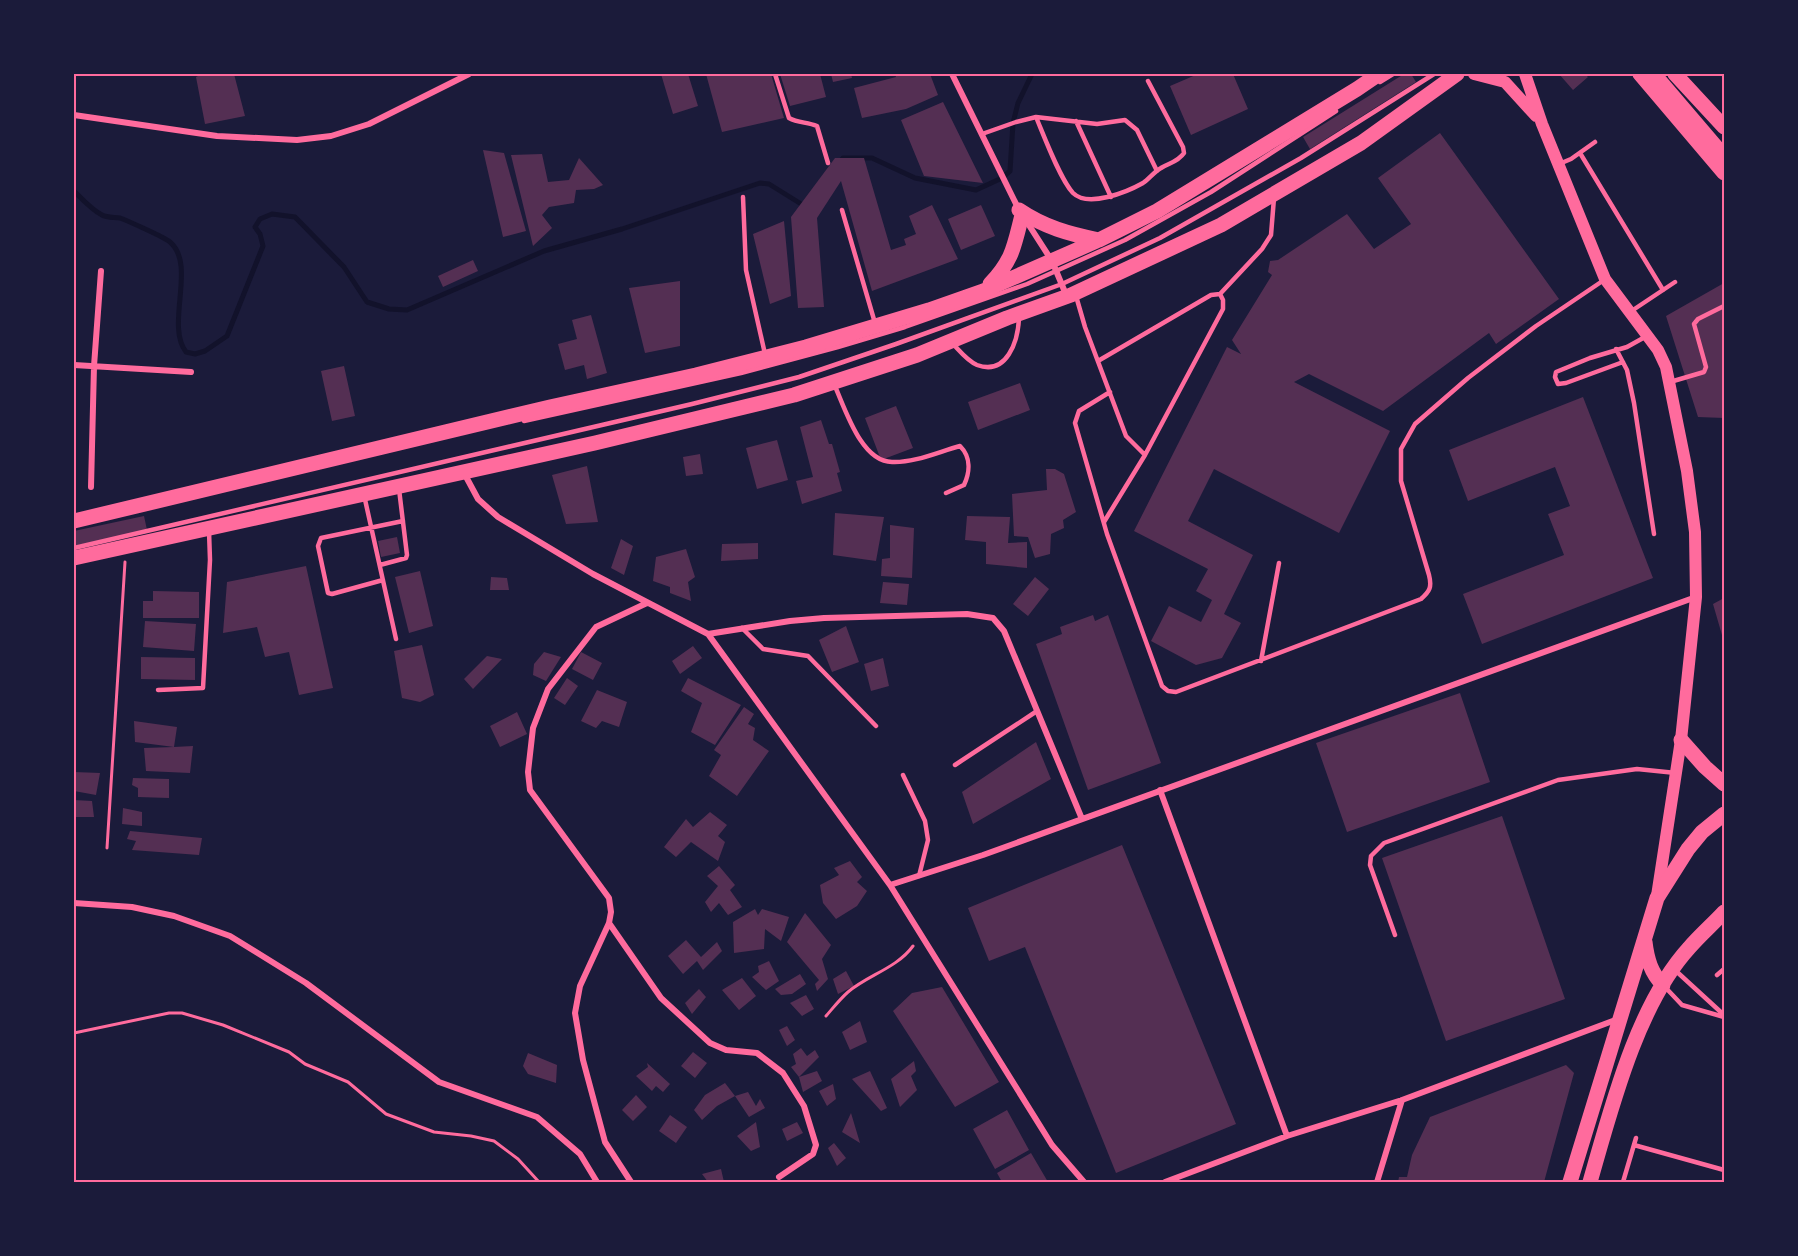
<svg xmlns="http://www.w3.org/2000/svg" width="1798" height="1256" font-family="'Public Sans',sans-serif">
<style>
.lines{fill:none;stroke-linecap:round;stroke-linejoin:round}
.stream{stroke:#12122b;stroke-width:5}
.building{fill:#542f53}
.path{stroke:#ff6b9d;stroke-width:3}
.service{stroke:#ff6b9d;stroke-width:4.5}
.minor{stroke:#ff6b9d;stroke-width:6}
.secondary{stroke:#ff6b9d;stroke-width:12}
.primary{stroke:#ff6b9d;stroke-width:15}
.neatline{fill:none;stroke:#ff6b9d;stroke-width:2}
</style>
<rect width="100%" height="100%" fill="#1b1b3a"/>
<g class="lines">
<path class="stream" d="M838,164L843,158H872L915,178L976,190L1002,178L1010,171L1013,123L1018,103L1032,74
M74,191C82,199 92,210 102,215C107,218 114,217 120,218C128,221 164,237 170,242C197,265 165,325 186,352L195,354L205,351L227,336L263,246L260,234L255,227L260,219L272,214L295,217L344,267L367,302L389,309L407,310L544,251L622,229L760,183L769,184L806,207"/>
</g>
<path class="building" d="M202,74H234L245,116L205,124L196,77Z
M661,74H688L698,106L673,114Z
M706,74H771L784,118L722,132Z
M780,74H820L826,97L790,106Z
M831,74H851L852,78L833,82Z
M895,74H930L938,95L906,109L862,118L854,88L896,77Z
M1198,74H1233L1248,109L1191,135L1170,86Z
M1404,74H1411L1416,82L1310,149L1303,137Z
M1559,74H1585L1588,77L1573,90Z
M943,102L983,183L924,176L901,120Z
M1440,133L1559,299L1496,344L1489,333L1383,411L1309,374L1294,382L1390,431L1339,533L1214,469L1188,521L1253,555L1224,614L1241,623L1222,658L1196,665L1151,641L1169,606L1201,622L1212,600L1196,591L1208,569L1134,531L1227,347L1241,354L1232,340L1272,275L1268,272L1270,261L1278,260L1347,214L1374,249L1411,224L1378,178Z
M483,150L504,153L526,231L503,237Z
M542,154L548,182L569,180L579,158L603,185L594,189L576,190L574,203L549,207L542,215L552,228L533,246L511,155Z
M835,158H864L891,250L906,245L904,239L916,234L909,216L932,205L958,259L872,291L841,181L817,218L824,307L798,308L791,217Z
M981,205L995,236L961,250L948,219Z
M784,221L791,296L770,304L753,234Z
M473,260L478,271L443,287L438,276Z
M680,281V346L645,353L629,288Z
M1724,283V418L1698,417L1666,316Z
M591,315L607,373L587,379L584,365L565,370L558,344L577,339L572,320Z
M344,366L355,416L332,421L321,371Z
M1020,383L1030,410L978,430L968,402Z
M1583,397L1653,578L1482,644L1463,594L1564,555L1548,514L1570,506L1555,467L1468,501L1449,450Z
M896,406L913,448L881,460L865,418Z
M821,420L829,444H832L840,472L837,473L842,491L802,504L796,481L813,477L800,427Z
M777,440L788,480L757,489L746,448Z
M700,454L703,474L686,476L683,457Z
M587,466L598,522L566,524L552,475Z
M1046,469H1055L1064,474L1076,512L1063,520L1064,528L1051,534L1050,554L1035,558L1028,537L1014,536L1012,494L1047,490Z
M835,513L884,517L876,561L833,555Z
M144,516L147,530L74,546V531Z
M967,516L1010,517L1008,543L1027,542V568L986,564V542L965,540Z
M890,525L914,528L912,578L881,576L882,559L890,558Z
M397,537L400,553L381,557L378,541Z
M621,539L633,546L624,575L611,568Z
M758,543V559L721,561L722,544Z
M686,549L695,577L688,582L691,601L670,593V587L653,581L656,557Z
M306,566L333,688L299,695L289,652L265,657L257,627L223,633L227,582Z
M420,571L433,626L409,633L395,577Z
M491,577L507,578L509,590H490Z
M1035,577L1049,589L1028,616L1013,604Z
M883,582L909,584L907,605L880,603Z
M153,591L199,592V618H143V601H153Z
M1724,598V642L1713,604Z
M1093,615L1095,621L1108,615L1161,763L1088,790L1036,644L1062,634L1060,627Z
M145,621L196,624L194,651L143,647Z
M846,626L859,662L832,672L819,640Z
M422,645L434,695L420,702L402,698L394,651Z
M693,646L702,658L680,674L672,661Z
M544,652L561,657L546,681L533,675L534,664Z
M581,652L602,663L593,680L572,669Z
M487,656L502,659L473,689L464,679Z
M141,657L195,658V680L141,679Z
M883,658L889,686L871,691L864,664Z
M567,678L578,686L565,705L554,698Z
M688,678L741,705L715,745L691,732L702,703L681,691Z
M597,690L627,702L619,727L602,721L596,728L581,721Z
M1460,693L1490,782L1347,832L1316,743Z
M744,707L754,714L748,724L755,728L753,740L769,751L737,796L709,776L721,755L714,750Z
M517,712L527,734L500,747L490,726Z
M134,721L177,727L174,747L193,746L190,773L146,771L144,748L174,747L135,742Z
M1036,742L1051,779L973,824L962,792Z
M74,772L100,773L96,795L74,791Z
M133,778L169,779V798L138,797V788L132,785Z
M74,800L92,801L94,817H74Z
M123,808L142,812V826L122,824Z
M710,812L727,825L718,836L725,842L718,861L691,842L676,857L664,847L686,819L693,827Z
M1502,816L1565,999L1446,1041L1382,858Z
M130,831L202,838L199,855L132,850L136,841L127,839Z
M1122,845L1236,1124L1116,1173L1025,947L989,961L968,908Z
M850,861L862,877L857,882L867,891L857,906L836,919L823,903L820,885L839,875L834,868Z
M719,866L735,885L730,890L742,907L728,915L719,903L711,912L705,902L718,886L707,876Z
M755,909L758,915L762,909L789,917L781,941L765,929L764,949L734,953L733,922Z
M805,913L831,945L822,959L828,979L817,991L815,984L819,980L787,942Z
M686,940L701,957L717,942L722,951L703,970L697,961L683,974L668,956Z
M769,961L779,981L766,990L752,977L759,972L758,966Z
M846,971L854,986L838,994L833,979Z
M800,974L806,984L792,994L781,995L775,989Z
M742,978L756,996L739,1010L722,990Z
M942,987L999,1082L955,1107L893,1011L912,993Z
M699,989L706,997L692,1014L685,1003Z
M806,995L814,1009L802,1016L790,1003Z
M860,1021L867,1042L850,1050L842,1032Z
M787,1026L795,1040L787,1046L779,1030Z
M801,1048L807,1056L815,1050L819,1057L799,1077L791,1067L796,1064L793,1054Z
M693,1052L707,1063L695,1078L681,1066Z
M528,1053L557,1065L556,1083L528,1074L523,1066Z
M914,1061L916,1071L911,1076L917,1090L900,1107L891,1079Z
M647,1063L670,1084L663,1092L656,1086L652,1091L636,1076L648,1067Z
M1566,1065L1574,1073L1544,1182H1398L1399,1177H1407L1412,1155L1430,1117Z
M817,1071L822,1081L803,1092L799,1077Z
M870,1071L887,1108L881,1111L852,1079Z
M725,1083L735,1096L717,1106L702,1120L694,1110L705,1095Z
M833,1084L836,1099L827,1106L819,1091Z
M748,1092L756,1106L760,1099L765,1108L749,1117L735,1096Z
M636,1095L647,1107L633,1121L622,1110Z
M1007,1110L1029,1150L995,1169L973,1129Z
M851,1113L860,1143L842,1132Z
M670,1115L687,1127L676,1143L659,1131Z
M756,1122L760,1147L751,1151L737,1136Z
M797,1122L803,1133L787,1141L782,1129Z
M834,1143L846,1158L837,1166L828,1148Z
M1031,1153L1048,1182H1002L997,1173Z
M721,1169L724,1182H708L702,1174Z"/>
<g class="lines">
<path class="path" d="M107,848L125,562
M826,1016C833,1008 840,999 848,992C868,975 897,968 913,946
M74,1033L169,1013H182L223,1025L289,1052L305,1064L348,1082L386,1114L434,1132L471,1136L494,1141L518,1159L539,1182"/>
<path class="service" d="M775,74L789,118C798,123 807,122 817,126L828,163
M1380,82L1393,74
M1036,117C1044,136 1060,179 1073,193C1088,208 1127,192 1143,183C1149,179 1154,172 1161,168C1169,163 1178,162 1184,153L1183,147L1148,81
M1076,121L1111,197
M982,134L1016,122L1036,117L1097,124L1125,120L1137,130L1157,171
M1580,153L1663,290
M1559,164L1571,159L1595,142
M743,197L746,270L765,354
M842,210L875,323
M1076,296L1085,327L1126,436L1145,455L1223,309V300L1220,294
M1630,312L1675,282
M952,343C959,350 967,361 977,365C1007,376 1018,341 1019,318
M1616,349L1627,370L1634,403L1654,534
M1098,361L1211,295L1220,294L1262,249L1271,235L1274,198
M1623,362L1566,383L1558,384L1555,377L1556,372L1590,358L1627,347L1645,337
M1670,382L1704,372L1706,367L1694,324L1698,319L1724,306
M834,384C845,408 861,462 892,462C914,463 938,452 960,446C971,457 970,472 964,485L946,493
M1110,392L1079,411L1075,423L1107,534L1162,686L1168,691L1176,692L1421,599C1430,591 1432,587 1429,575L1401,481V449L1415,424L1468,378L1536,326L1604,280
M524,421L741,373L838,347L905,327L1027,284L1125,240L1211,192L1336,111
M364,495L396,639
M1104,522L1145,455
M74,548L692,404L799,377L896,344L1062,284L1160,238L1301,158L1434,74
M380,565L406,558L407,555L399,489
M383,580L332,594L328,593L318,546L321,538L403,521
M742,628L763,649L808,656L876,726
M1261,661L1279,563
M158,690L203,688L210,560L209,531
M955,765L1037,711
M903,775L925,821L928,840L919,876
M1395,935L1370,865L1371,856L1384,843L1558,780L1637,769L1676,773
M1676,971L1724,1015
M1717,975L1724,969
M1665,987L1682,1005L1724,1017
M1634,1145L1724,1170
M1623,1182L1636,1138"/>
<path class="minor" d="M952,74L1019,210
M74,115L217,136L297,140L331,136L369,124L469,74
M1025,219L1052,261L1067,297
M74,365L191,372
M464,473L478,499L498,517L593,574L708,634L890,885L1052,1145L1084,1182
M91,487L94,366L101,271
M708,634L790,621L824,618L967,614L993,618L1004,631L1082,819
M1160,790L1287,1136
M890,885L983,855L1696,597
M74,903L132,907L174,916L230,936L306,983L439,1082L537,1117L580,1154L597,1182
M609,923L661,998L710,1043L726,1050L757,1053L783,1073L804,1106L816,1145L813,1154L779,1177
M631,1182L605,1142L583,1060L575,1013L580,986L609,923L611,912L609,898L530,790L528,772L533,728L548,689L596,627L647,603
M1165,1182L1287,1136L1402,1100L1618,1019
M1377,1182L1402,1100"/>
<path class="secondary" d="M1474,74L1505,82L1536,116
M1525,74L1542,124L1605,279L1658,350L1666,367L1687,471L1695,532L1696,597L1681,740L1657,896"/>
<path class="primary" d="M1640,74L1724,173
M1654,74L1724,156
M1675,74L1724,127
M1019,210C1044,227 1069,234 1099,240
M990,284C1013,260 1014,246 1022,215
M74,521L550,407L696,375L806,347L929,310L983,291L1099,240L1157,211L1357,89L1379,74
M74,558L595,443L794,395L917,355L1007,318L1071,295L1221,225L1361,143L1457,74
M1681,740L1705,767L1724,784
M1645,942C1647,959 1651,973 1663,985
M1570,1182L1657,898L1688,849L1702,832L1724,814
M1590,1182C1611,1109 1637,1005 1689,948C1700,935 1713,924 1724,912"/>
</g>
<rect width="1798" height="1256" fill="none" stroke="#1b1b3a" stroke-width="150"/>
<rect x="75" y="75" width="1648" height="1106" class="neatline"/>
</svg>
